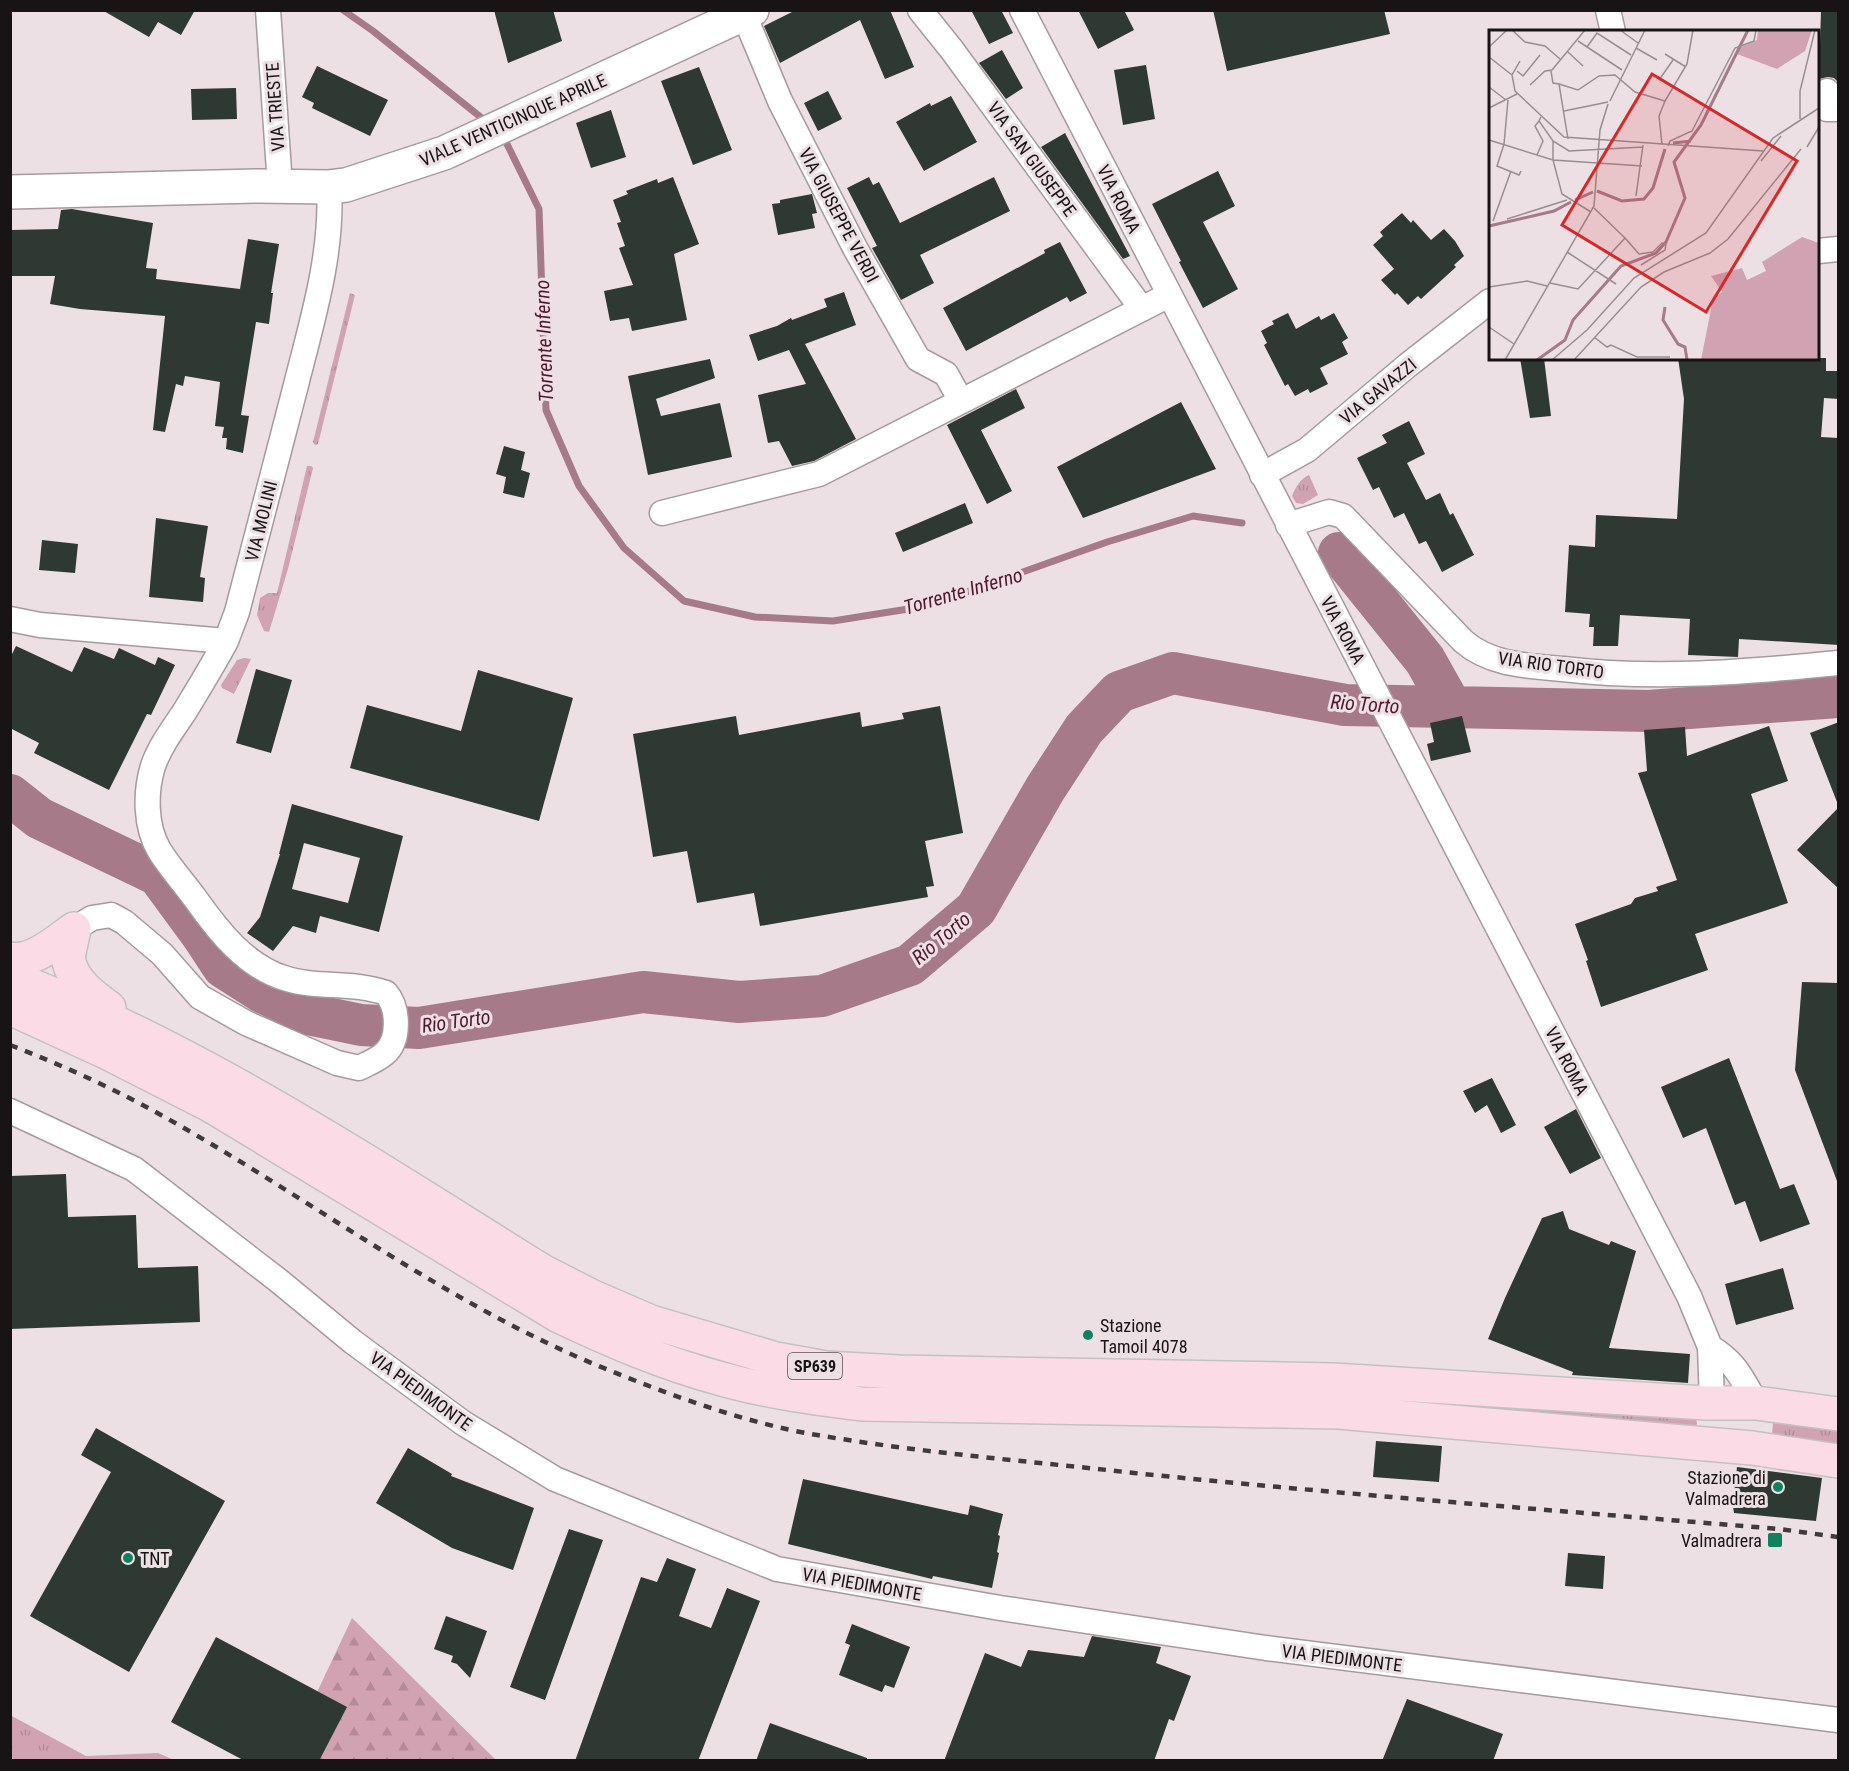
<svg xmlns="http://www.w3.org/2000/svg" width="1849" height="1771" font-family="'Roboto Condensed',sans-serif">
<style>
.grass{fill:url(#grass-tufts)}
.forest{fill:url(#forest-firs)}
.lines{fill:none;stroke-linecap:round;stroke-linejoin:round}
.stream{stroke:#a77a89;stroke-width:7}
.river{stroke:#a77a89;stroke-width:42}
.building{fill:#2f3934;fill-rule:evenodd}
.street-casing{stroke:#a79a9e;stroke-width:27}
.secondary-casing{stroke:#a79a9e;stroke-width:36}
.primary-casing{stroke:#c3c2c2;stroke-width:36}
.street{stroke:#fff;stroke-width:24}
.secondary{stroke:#fff;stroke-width:33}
.primary{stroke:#fbdbe5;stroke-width:33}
.rail{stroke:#403a3c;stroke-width:4.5;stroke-dasharray:8 8;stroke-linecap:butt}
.poi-dot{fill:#0f815e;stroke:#ede0e4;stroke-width:2}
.labels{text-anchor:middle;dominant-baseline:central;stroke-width:6;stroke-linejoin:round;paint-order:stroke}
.shield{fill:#ede0e4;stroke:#585153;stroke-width:1.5}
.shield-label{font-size:16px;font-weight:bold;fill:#181415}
.street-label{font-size:18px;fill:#181415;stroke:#ede0e4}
.poi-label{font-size:18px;fill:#181415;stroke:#ede0e4;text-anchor:start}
.water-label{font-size:20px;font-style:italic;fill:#50172f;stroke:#ede0e4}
.inset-river{fill:none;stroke:#a77a89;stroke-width:3}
.inset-road{fill:none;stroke:#988e91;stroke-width:1.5}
.view{fill:#d62828;fill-opacity:0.15;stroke:#d62828;stroke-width:3}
.inset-edge{fill:none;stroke:#181415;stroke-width:3}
</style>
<defs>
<pattern id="grass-tufts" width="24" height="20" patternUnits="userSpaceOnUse" patternTransform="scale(1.5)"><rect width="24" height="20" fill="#d1a3b2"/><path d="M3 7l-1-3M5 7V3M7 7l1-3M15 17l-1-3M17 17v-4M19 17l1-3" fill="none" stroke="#b38b98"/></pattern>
<pattern id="forest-firs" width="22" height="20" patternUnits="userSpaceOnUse" patternTransform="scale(1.5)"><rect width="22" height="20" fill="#d1a3b2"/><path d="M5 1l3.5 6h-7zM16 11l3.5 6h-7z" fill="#b38b98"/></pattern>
</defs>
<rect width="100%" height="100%" fill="#ede0e4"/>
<path class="grass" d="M350,293L355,295L318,444L315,445L313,442Z
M307,466H311L313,468L288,569L269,632L264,631L257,615L260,598L268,593H277Z
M1309,475L1318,495L1303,504L1296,503L1292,496C1295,488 1300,479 1309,475Z
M244,658L251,659L234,694L222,688L221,685L237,660Z
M666,1340L1257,1388L1696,1418L1697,1424L1695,1427L1680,1428L1392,1400L877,1389C840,1385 803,1381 767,1374C730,1366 694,1353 657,1341Z
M1773,1422L1838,1430V1443L1772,1437Z
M10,1715L86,1756L158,1753L174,1760H11Z"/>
<path class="forest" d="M352,1618L496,1760H285Z"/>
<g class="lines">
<path class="stream" d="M343,10L373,31L488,123
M503,136L539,209L546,410L579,486L624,548L684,601L755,617L833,621L927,606L1107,542L1193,516L1242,523"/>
<path class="river" d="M1339,553L1425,660L1452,708
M10,795L39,818L158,875L202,935L223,967L262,992L308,1014L361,1025L419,1028L643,992L739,1002L822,996L910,965L976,909L1045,789L1084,729L1119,692L1173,673L1345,705L1649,711L1838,697"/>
</g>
<path class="building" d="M102,10H195L181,35L158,22L149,37Z
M494,10H553L562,41L508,63Z
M796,10H890L914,67L885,79L860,20L780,63L764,26Z
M971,10H1001L1013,33L989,44Z
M1078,10H1124L1134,30L1098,49Z
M1213,10H1384L1390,34L1227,71Z
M1821,10H1839V83L1834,78L1828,77L1819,79Z
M1002,50L1023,88L1006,99L979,63Z
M1146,65L1155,119L1123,125L1114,70Z
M317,66L388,100L370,136L312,108L314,103L302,97Z
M699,67L732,150L693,165L661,81Z
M236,88L237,119L192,120L191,89Z
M828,91L842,119L818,131L804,103Z
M951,96L977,142L924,171L896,122L930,103L931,106Z
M611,110L626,157L591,168L576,123Z
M1065,133L1130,256L1123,259L1041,147Z
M1218,171L1235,206L1203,222L1238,289L1203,308L1179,262L1181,261L1152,204Z
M673,177L699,244L674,254L687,320L632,331L629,318L610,321L604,291L633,285L619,248L625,246L617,223L621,222L613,200L628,194L626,191L657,179L658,183Z
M869,177L873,185L879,182L900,223L994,177L1010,211L920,255L934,283L901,300L872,248L877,246L847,188Z
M812,194L817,213L812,214L815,228L778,235L772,204L780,203V200Z
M72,209L153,223L146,268L157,269L156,279L240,289L248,239L279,244L271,293H273L269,324L256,322L241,415L249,416L243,453L226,449L227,438H222L224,427L215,426L220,382L185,376L183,386L176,384L165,432L153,430L165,316L80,309L50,304L55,276H10V230L58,229L61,210Z
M1402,213L1411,223L1413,220L1431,240L1444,229L1455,241L1464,256L1454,265L1456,267L1421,299L1418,296L1408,305L1397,293L1395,295L1381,280L1394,269L1373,245L1383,236L1380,232Z
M1060,242L1087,293L1070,302L1067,297L966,351L943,308L1045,253L1044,250Z
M844,292L856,325L805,344L856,439L814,461L792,466L779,441L768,443L758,395L806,384L789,350L758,361L749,335L777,326L791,318L792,320L827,307L824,299Z
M1288,313L1296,329L1319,316L1321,320L1334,313L1348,338L1342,342L1348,354L1320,368L1328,384L1310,393L1308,389L1295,396L1288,384L1285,386L1264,345L1267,343L1261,331L1274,324L1272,321Z
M1520,358H1544L1551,416L1530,418Z
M1678,358H1826V371H1839V399L1824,398L1821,437L1839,438V645L1739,639L1738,657L1688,655L1690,619L1620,615L1618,646H1593L1594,627H1589L1590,614L1565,612L1569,545L1595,547L1596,515L1677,519L1684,399Z
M710,359L715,378L656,399L661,416L720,403L732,457L648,475L628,376Z
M1016,389L1025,408L981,430L1012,491L987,504L947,425Z
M1181,402L1216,469L1083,518L1057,467Z
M1409,421L1425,454L1407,463L1426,500L1440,493L1450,515L1453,513L1474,555L1442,572L1426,541L1419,544L1404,513L1394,518L1379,487L1373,490L1357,458L1387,443L1382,435Z
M504,446L525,452L521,470L530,473L524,498L503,493L506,477L496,474Z
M965,503L973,523L903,552L895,533Z
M156,518L208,526L200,577L205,578L203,602L149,597Z
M42,540L78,544L75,573L39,570Z
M16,646L72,672L84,647L114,659L119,648L155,665L158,657L175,665L151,715L147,714L109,790L34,753L39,743L10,728V658Z
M256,669L292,680L271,753L236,743Z
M478,670L573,698L539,821L350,768L367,705L461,731Z
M940,706L963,833L925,841L934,886L926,887L928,897L760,926L754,893L697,903L687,851L653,857L633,734L736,716L739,735L860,712L862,727L904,719L902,713Z
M1462,716L1471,752L1431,761L1427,744L1434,742L1430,723Z
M1839,722V801L1837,802L1810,733Z
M1769,726L1788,781L1751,794L1788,903L1695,934L1708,970L1601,1007L1586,961L1588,960L1575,924L1631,904L1635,898L1658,891L1656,887L1677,880L1638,773L1647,771L1644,730L1685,727L1687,756Z
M292,804L403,836L379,932L320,916L316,933L293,926L273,951L247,933L260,917L280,854H279ZM304,843L360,858L348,903L292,889Z
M1839,807V889L1797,850Z
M1802,982L1839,983V1180L1837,1181L1795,1070Z
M1729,1058L1780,1189L1794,1184L1810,1224L1760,1242L1745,1201L1735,1205L1706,1128L1683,1138L1661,1087Z
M1492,1078L1516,1125L1501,1133L1487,1105L1475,1113L1463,1091Z
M1576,1109L1601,1158L1570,1174L1544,1127Z
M66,1174L68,1217L136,1215L138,1268L198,1266L200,1322L10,1329V1176Z
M1563,1211L1569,1229L1609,1245L1611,1241L1636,1251L1609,1348L1690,1354L1688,1383L1572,1375L1573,1372L1488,1339L1505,1298L1542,1218Z
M1783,1268L1794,1309L1736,1325L1725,1284Z
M96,1428L225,1501L129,1672L30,1616L111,1472L81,1455Z
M1376,1441L1442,1446L1439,1482L1373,1477Z
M408,1448L452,1474L451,1476L534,1508L513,1570L452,1548L376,1503Z
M1737,1467L1822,1478L1816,1521L1734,1513L1731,1494H1734Z
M803,1479L968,1515L970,1505L1003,1514L998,1535L1000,1536L997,1552L999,1553L992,1588L933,1576L932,1579L788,1544Z
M569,1529L603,1540L545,1700L510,1687Z
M1568,1553L1605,1556L1603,1589L1565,1586Z
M667,1558L696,1569L679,1616L711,1628L727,1588L760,1601L698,1761H575L641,1577L657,1582Z
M446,1616L487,1631L470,1678L457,1664L451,1662L453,1656L434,1649Z
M852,1624L910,1647L894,1688L885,1685L882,1692L839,1675L850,1645L845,1643Z
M1092,1636L1161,1647L1156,1663L1191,1676L1174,1721L1169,1719L1154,1761H944L985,1653L1021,1667L1028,1650L1084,1657Z
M216,1637L347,1707L319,1761H245L171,1722Z
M1407,1699L1503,1734L1493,1761H1382Z
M770,1723L867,1758V1761H756Z"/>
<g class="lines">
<defs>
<path id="street" d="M268,10L280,186
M742,10L780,101L855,248L918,359L946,374L961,401
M920,10L952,50L1142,309
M1022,10L1689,1296L1710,1347L1712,1402
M1608,10L1613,32
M1827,91V109H1838
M1818,251L1838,249
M1262,475L1307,450L1408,365L1490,301
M662,513L819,474L1169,295
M1288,525L1329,512L1343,516L1463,641C1490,665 1528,666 1563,669C1655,680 1747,672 1838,663
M10,619L40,625L226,641L237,612C257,536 276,461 296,385C312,321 333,254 329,187
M74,929L92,918L111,915L124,922L162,954L200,997L246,1023L337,1063L359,1068C367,1064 377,1060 384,1054C400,1041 399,1008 386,993C353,981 317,989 284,978C246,966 219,932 197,901C185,884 170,868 159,850C145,826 145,792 153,766C160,746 173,729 185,711C199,688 213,665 226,641
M10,1111L134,1169L279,1281L353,1342L463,1423L555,1479L777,1569L1000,1608L1266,1648L1838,1720
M1710,1347C1736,1363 1741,1377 1756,1403"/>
<path id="secondary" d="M10,192L258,186L329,187L346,185L444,153L752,10"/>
<path id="primary" d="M74,929C73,937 67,955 69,962C74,983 93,996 109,1008
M10,959C33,963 57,941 74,929
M10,977C201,1050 371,1165 544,1272L593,1297L651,1322L776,1359L826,1368L899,1372L1333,1380L1706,1403H1756L1838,1414
M10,1008L108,1053L210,1105L559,1316C612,1341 665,1364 722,1379C768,1392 815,1398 862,1404L1338,1412L1752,1448L1838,1461"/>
</defs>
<use href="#street" class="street-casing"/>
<use href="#secondary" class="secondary-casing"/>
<use href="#primary" class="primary-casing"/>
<use href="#street" class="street"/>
<use href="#secondary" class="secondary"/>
<use href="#primary" class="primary"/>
<path class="rail" d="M10,1045C54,1062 97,1081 139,1103C298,1188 442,1304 611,1371C675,1397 750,1424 817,1435C922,1453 1029,1461 1134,1473C1349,1495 1564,1511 1779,1529L1838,1537"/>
</g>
<g class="poi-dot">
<circle cx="1088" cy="1335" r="6"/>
<circle cx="1778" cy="1487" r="6"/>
<rect x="1767" y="1532" width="16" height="16" rx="3"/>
<circle cx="128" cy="1558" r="6"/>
</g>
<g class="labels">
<rect class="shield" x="788" y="1353" width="54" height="26" rx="4.5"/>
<g class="shield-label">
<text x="815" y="1366">SP639</text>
</g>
<g class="street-label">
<text transform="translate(275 107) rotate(-94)">VIA TRIESTE</text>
<text transform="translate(513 120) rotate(-24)">VIALE VENTICINQUE APRILE</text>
<text transform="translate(1032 159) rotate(54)">VIA SAN GIUSEPPE</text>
<text transform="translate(1119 199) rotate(63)">VIA ROMA</text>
<text transform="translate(839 215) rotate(62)">VIA GIUSEPPE VERDI</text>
<text transform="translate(1378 391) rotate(-39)">VIA GAVAZZI</text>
<text transform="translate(261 521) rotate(-76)">VIA MOLINI</text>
<text transform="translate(1343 630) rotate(62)">VIA ROMA</text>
<text transform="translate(1551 665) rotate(8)">VIA RIO TORTO</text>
<text transform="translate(1567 1061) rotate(63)">VIA ROMA</text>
<text transform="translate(421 1391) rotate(36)">VIA PIEDIMONTE</text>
<text transform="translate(862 1584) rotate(10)">VIA PIEDIMONTE</text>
<text transform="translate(1342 1658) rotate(7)">VIA PIEDIMONTE</text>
</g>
<g class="poi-label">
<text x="1100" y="1325">Stazione<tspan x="1100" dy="21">Tamoil 4078</tspan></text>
<text x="1766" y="1477" text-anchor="end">Stazione di<tspan x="1766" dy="21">Valmadrera</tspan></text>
<text x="1762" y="1540" text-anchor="end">Valmadrera</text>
<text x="140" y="1558">TNT</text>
</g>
<g class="water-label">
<text transform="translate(544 341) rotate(-92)">Torrente Inferno</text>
<text transform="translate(963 591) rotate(-16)">Torrente Inferno</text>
<text transform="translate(1365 704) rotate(4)">Rio Torto</text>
<text transform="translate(941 938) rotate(-40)">Rio Torto</text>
<text transform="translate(456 1021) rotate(-8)">Rio Torto</text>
</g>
</g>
<g transform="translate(1489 30)">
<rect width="330" height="330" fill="#ede0e4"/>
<path d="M269,0H323L316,21L288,39L248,24L252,17L268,10Z" fill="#d1a3b2"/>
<path d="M313,207L330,213V330H212L224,269L233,262L222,246L253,238L258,250L277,241L273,232Z" fill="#d1a3b2"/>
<path class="inset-river" d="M184,113L202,111M108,161L133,171L155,169L164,158L176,119M86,170L104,162M0,196L65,181L82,172M176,277L174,290L189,314L196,317L198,330M48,330L76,310L84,290L132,236L167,223L177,212L196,168L185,132L212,95L259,0"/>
<path class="inset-road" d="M23,0L36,12L56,16L71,29M131,0L149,13M89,11L133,40M0,17L18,0M98,17L108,3L142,25M147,18L168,30M79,22L94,36M176,24L197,37M0,27L23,45M31,31L23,45L26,61L75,107L274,121M28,41L34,46L51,25M62,41L64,53L70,54L79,109M170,50L184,30M70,54L89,60L110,46L126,45L146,62L176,71L170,86L173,115M41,55L56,41L63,40L96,0M0,57L17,70M19,70L15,114L8,136L30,145L32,141M121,71L156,0M176,71L198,34L204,0M0,78L28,64M75,81L119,72M52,87L50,91L64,111L80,121L154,117M311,89V61L326,0M0,110L64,130L153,136M64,111V130L73,164L102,182M179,116L181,111L203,101L246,18L265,11L267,0M318,117L330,97M48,125L54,111L46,96L50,91M272,131L292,106M147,166L154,115M18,189L78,170M4,191L22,141M136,208L150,224L164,222L173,213L177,214L176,220L152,235M78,222L127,254M61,253L89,259L136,208L105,178M0,257L38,251L58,256M0,297L25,314M105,307L118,317L122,315L148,327H181M16,330L105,176L111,100L119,74M63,330L98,300L145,248L217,203L284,108L330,78M85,330L152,257L175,242L221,223L239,209L312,119"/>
<path class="view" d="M163,44L308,131L217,282L73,195Z"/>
<rect width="330" height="330" class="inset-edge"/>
</g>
<rect width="1849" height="1771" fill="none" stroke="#181415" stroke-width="24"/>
</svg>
